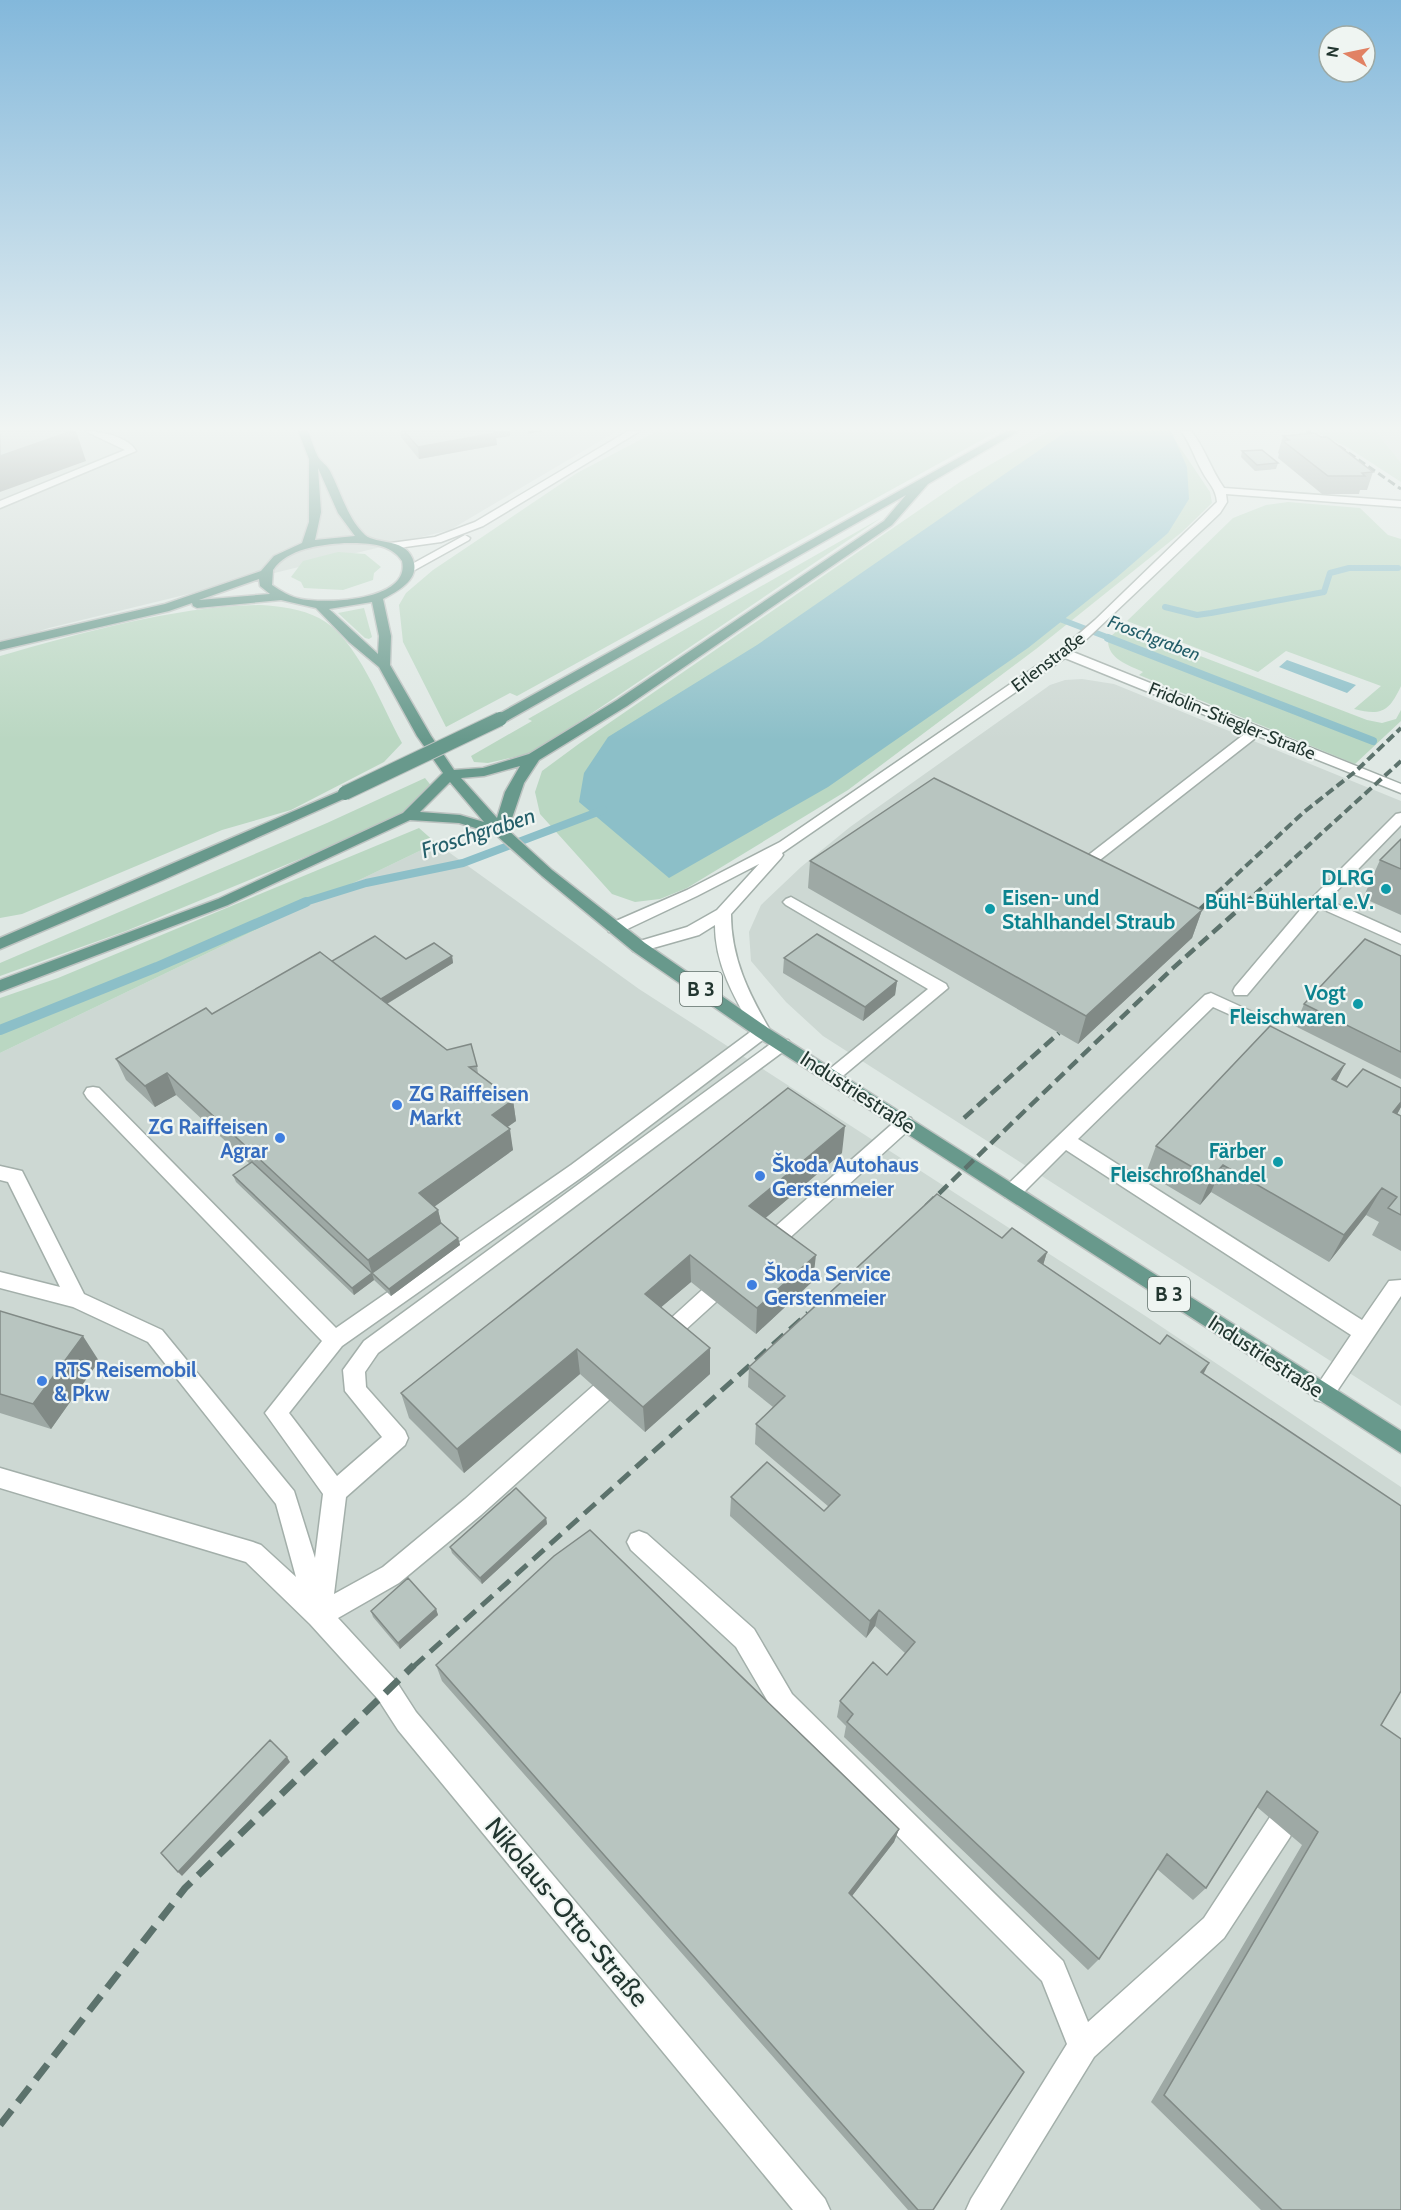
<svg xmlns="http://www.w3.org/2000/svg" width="1401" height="2210" font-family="Cabin,sans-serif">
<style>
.built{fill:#cdd8d3}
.green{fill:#bad7c2}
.water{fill:#8cbfc8}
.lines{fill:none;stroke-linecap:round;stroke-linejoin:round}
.stream-far2{stroke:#8cbfc8;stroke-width:6}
.stream-far1{stroke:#8cbfc8;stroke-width:8}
.stream{stroke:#8cbfc8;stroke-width:10}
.minor-casing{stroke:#a3afaa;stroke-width:3}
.major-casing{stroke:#bdc3c1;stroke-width:3}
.minor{fill:#fff;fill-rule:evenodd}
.major{fill:#68998c;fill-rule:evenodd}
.rail-far4{stroke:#5c726c;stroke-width:3;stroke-dasharray:8 4;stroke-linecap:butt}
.rail-far3{stroke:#5c726c;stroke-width:4;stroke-dasharray:9 4.5;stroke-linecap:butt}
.rail-far2{stroke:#5c726c;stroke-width:4.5;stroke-dasharray:12 6;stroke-linecap:butt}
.rail-far1{stroke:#5c726c;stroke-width:5;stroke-dasharray:15 8;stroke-linecap:butt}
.rail{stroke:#5c726c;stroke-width:7;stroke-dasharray:19 10;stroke-linecap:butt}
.major-bridge-casing{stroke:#bdc3c1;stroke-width:16;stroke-linecap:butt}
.major-bridge{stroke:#68998c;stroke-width:14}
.wall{fill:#9ea9a5}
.shaded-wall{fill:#818a86}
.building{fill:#b8c5c0;stroke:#818a86;stroke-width:1.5}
.culture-dot{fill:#0f9aa8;stroke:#eff5f2;stroke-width:2}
.shop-dot{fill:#3f7fe0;stroke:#eff5f2;stroke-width:2}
.labels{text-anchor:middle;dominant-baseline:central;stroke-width:4.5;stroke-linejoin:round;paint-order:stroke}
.far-water-label{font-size:18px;font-style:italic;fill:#245f6a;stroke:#eff5f2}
.far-street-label{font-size:18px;fill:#223630;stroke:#eff5f2}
.shield{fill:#eff5f2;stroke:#606f6a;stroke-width:1.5}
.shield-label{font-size:20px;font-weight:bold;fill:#223630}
.culture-label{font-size:21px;font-weight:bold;fill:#0d838f;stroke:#eff5f2;text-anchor:end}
.street-label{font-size:21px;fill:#223630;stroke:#eff5f2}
.shop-label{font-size:21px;font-weight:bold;fill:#366cbe;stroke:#eff5f2;text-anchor:start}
.water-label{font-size:22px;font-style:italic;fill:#245f6a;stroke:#eff5f2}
.near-street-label{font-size:26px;fill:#223630;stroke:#eff5f2}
</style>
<rect width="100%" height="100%" fill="#dfe8e4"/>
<path class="built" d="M0,431H617L450,530L49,628L0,644Z
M1376,431H1401V463Z
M1082,679L1114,684L1401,801V1406L823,1036L786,1002L751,961L749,932L761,905L801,867L850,827L1050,685L1065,680Z
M436,843L639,989L1147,1317L1401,1487V2210H0V1053Z"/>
<path class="green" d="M657,431H998L517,696L510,693L446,727L403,642L399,605L406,593L433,570L577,473Z
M1049,431H1169L1210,492L1212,503L1182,532L1036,649L848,790L687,888L660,899L635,902L612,894L540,814L535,792L542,771L580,743L960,482Z
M1314,431H1376L1401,463V482L1347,447Z
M1288,502L1360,508L1388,535L1401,539V686C1389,712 1381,716 1354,709L1381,686L1286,651L1258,672L1127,621L1233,518L1266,505Z
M881,518L533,753L488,763L474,762L471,756L532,721L528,719Z
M338,552L365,554L381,567L374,573L373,580L343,590L304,588L301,582L291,577L303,561Z
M261,605C279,606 302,609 319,618C357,637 382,707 402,743L384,762L291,810L222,830L22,914L0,918V656C81,633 176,606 261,605Z
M364,608L372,637L369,639L365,638L338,613Z
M1122,626L1367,720L1382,723L1396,719L1401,710V721L1355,764L1139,675L1143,672C1128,665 1107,659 1108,639Z
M425,778L433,788L410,809L380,826L126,931L0,976V963L327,823Z
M419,828L436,843L0,1053V998L58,978Z"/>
<path class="water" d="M1067,431H1171L1187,467L1189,499L1168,533L1116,578L1028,648L828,787L669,878L579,802L584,773L608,737L757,645Z
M1287,660L1356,685L1347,693L1279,667Z"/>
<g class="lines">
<path class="stream-far2" d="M1165,607L1197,615L1211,613L1324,592L1330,573L1349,568H1398
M1052,616L1112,639"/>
<path class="stream-far1" d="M1108,638L1373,741
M302,903L366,883L463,863L603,810"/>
<path class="stream" d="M0,1030L157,967L306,902"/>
<defs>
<path id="minor" d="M85,431C100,431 129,437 136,451L0,508V501L125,450Z
M628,431H640L483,526L441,542L391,549L386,546L391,543L435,537L475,522Z
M1181,431H1191C1205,448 1211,470 1224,488L1401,501V507L1226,494L1227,502L1220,513L1073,652L1401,784V793L1258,736L1096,863H1086L1084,860L1086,857L1247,732L1065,658L782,853L783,855L781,858L731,914C731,959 749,994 771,1032L768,1036L585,1175L342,1346L289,1413L337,1476L382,1437L345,1391L343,1370L364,1341L776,1040H788L791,1044L788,1048L378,1353L365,1372L366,1387L405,1431L408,1438L405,1445L346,1497L334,1594L383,1567L465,1499L593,1386L601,1384L609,1386L612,1393L609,1400L481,1515L399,1583L338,1618L396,1681L416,1712L825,2199L830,2210H793L398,1730L378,1699L310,1624L246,1562L0,1488V1468L253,1542L261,1545L296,1577L276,1504L148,1342L73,1307L0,1288V1272L60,1287L8,1182L0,1180V1166L22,1171L84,1294L162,1330L294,1491L315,1558L323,1494L265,1413L322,1341L87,1098L84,1093L87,1088L93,1087L99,1088L336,1328L571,1165L753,1030C734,997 715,964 715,925L699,935L639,952L633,951L631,947L633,943L687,927L717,910L759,864L697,896L621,932H609L607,928L609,924L687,890L780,842L1060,650L1095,620L1217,502C1216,488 1208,483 1202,471C1194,457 1191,444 1181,431Z
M465,535L470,538L469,540L413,571H405L403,569Z
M1401,813V825L1328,900L1401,933V944L1320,908L1247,995H1235L1233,991L1235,987L1301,909L1396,814Z
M791,897L946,984L948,988L838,1080L832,1082L826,1080L823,1076L826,1072L928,989L786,905L783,902L786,899Z
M1211,993L1257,1014L1259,1018L1257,1022L1251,1024L1213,1007L1078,1139L1362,1320L1389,1281L1401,1280V1296L1331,1400L1323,1402L1315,1400L1312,1393L1351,1335L1066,1150L1019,1197L1012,1199L1005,1197L1002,1192L1005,1187L1205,995Z
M905,1116L911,1118L914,1123L911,1128L774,1252L767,1254L760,1252L757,1246L760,1240L899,1118Z
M709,1288L716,1290L719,1296L716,1302L672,1342L665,1345L658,1342L655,1336L658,1330L702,1290Z
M639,1531L647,1534L754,1629L792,1694L1063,1961L1088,2022L1204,1918L1270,1817L1280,1813L1290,1817L1294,1827L1290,1837L1224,1938L1094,2057L1000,2210H966L971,2199L1067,2044L1042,1981L774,1712L736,1647L631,1550L627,1542L631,1534Z"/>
<path id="major" d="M298,431H308C311,439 314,449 318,457C321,462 327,465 330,471C341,492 347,518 365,535C376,545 408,537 414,563C418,581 396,592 383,599L391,636L390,665L431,736L454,770L483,768L529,754L617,700L884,521L906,495L505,722H495L493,719L495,716L1007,431H1019L928,484L892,525L627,706L539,760L524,783L508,830L552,870L645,943L768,1028L1401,1431V1453L756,1036L633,951L542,876L495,834L459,823L410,820L228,905L0,992V980L218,899L403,813L443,773L417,736L379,667L349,642L316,608L281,600L197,608L193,606L192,603L169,611L0,650V642L165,604L261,571L274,556L302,543L309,522V459ZM318,468L338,513L355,536L315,540L321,512ZM344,543C364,543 390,542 402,561C411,601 326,604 301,599C290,597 281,591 272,585L273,570C288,548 320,545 344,543ZM259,579L260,586L270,594L199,600ZM372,602L379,636L378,654L329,609ZM520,766L505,792L497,818L461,778L484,776ZM450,782L484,822L460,815L420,812Z
M345,789L352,793L350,796L163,880L0,949V938Z"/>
</defs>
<use href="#minor" class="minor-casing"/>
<use href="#major" class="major-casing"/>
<use href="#minor" class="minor"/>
<use href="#major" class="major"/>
<path class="rail-far4" d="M1306,431L1340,447L1401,489"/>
<path class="rail-far3" d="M1206,903L1304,812L1356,771L1401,728
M1245,903L1401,761"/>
<path class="rail-far2" d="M1187,921L1208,902
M964,1118L1059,1033
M926,1206L1172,969L1247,902"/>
<path class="rail-far1" d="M413,1667L808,1313"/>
<path class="rail" d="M0,2125L185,1888L414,1665"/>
<defs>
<path id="major-bridge" d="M345,793L500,719"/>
</defs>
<use href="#major-bridge" class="major-bridge-casing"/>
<use href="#major-bridge" class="major-bridge"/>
</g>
<path class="wall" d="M400,431H510V436L496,438L497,445L419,459L401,437Z
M1283,436L1373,472L1367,490H1360L1359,494H1322L1278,458L1279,454L1278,453Z
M1242,451L1278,463L1276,469L1255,471L1241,457Z
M1401,839V915L1363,898L1380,860Z
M810,861L1202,910L1192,938L1078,1044L808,888Z
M452,956L453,963L387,1004L447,1050L477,1066L478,1074L513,1100L516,1121L507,1127L513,1150L434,1207L438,1210L441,1223L458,1238L460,1245L391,1296L374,1280L354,1295L236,1182L233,1175L250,1164L176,1095L155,1107L126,1080L116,1059L212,1014L332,961L406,959Z
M1401,956V1079L1295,1026L1304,1004Z
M784,958L897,981L895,995L863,1021L783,973Z
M1345,1064L1336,1081L1347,1087L1401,1088V1107L1397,1114L1401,1116V1251L1372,1235L1379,1222L1366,1215L1329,1262L1211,1192L1200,1205L1146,1173L1156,1146Z
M842,1153L765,1218L813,1281L756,1334L691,1282L661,1307L710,1374L645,1432L580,1374L464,1473L409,1418L401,1393Z
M1002,1238L1047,1252L1043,1265L1203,1374L1381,1725L1401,2210H1261L1151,2102L1302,1845L1257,1807L1206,1888L1193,1900L1157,1869L1099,1959L1088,1970L844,1737L846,1726L837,1717L840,1701L887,1675L905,1653L875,1626L866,1638L730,1516L731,1497L824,1511L829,1507L755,1444L756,1424L773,1407L748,1387L749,1367Z
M0,1311L99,1361L51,1429L0,1413Z
M546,1518L547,1524L482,1584L452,1553L450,1547Z
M436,1609L438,1615L400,1649L373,1617L371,1611Z
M436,1665L899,1829L894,1842L852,1896L933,2210H908L442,1681Z"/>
<path class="shaded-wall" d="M71,431H76L86,461L0,492V447Z
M490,431H510V436L496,438L497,445L419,459L418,447Z
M528,431H543L528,434Z
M1202,910L1192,938L1078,1044L1086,1016Z
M452,956L453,963L375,1011L373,1004Z
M897,981L895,995L863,1021L865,1007Z
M1345,1064L1331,1092L1332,1079Z
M167,1073L176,1095L155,1107L145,1086Z
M513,1100L516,1121L495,1136L492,1115Z
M1401,1102V1107L1394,1120L1393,1112Z
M845,1126L842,1153L748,1233L749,1206Z
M510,1129L513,1150L424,1214L419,1193Z
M1223,1165L1211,1192L1200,1205L1211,1178Z
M1382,1188L1366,1215L1329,1262L1344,1235Z
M438,1210L443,1230L372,1273L368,1260Z
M458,1238L460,1245L391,1296L389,1289Z
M1047,1252L1041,1272L1038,1261Z
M690,1255L691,1282L646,1320L645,1294Z
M816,1255L813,1281L756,1334L757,1308Z
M372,1273L374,1280L354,1295L352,1288Z
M83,1336L99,1361L51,1429L33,1404Z
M710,1348V1374L645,1432L643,1407Z
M577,1349L580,1374L464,1473L457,1449Z
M1209,1363L1199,1383L1201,1372Z
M546,1518L547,1524L482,1584L480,1578Z
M436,1609L438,1615L400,1649L398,1643Z
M879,1610L875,1626L866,1638L870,1621Z
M287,1757L290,1762L182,1876L178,1872Z
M899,1829L894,1842L845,1905L849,1893Z"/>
<path class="building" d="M0,431H72L0,456Z
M404,431H493L495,433L418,447Z
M1315,433L1321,437H1327L1373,472L1362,473L1365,476H1328L1283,441L1289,440L1283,436Z
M1262,450L1278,463L1257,465L1242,451Z
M934,778L1202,910L1086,1016L810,861Z
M1401,839V869L1380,860Z
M817,934L897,981L865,1007L784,958Z
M375,936L406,959L434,943L452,956L381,999L332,961Z
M1365,939L1401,956V1052L1304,1004Z
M320,952L447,1050L471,1044L477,1066L469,1067L513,1100L492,1115L510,1129L419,1193L438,1210L368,1260L167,1073L145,1086L116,1059L206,1008L212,1014Z
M1270,1026L1345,1064L1332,1079L1347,1087L1363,1069L1401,1088V1102L1393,1112L1401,1116V1215L1388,1208L1397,1197L1382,1188L1344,1235L1223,1165L1211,1178L1156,1146Z
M788,1088L845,1126L749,1206L816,1255L757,1308L690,1255L645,1294L710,1348L643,1407L577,1349L457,1449L401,1393Z
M252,1162L372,1273L352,1288L233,1175Z
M937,1194L1002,1238L1012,1228L1047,1252L1038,1261L1160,1344L1167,1335L1209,1363L1201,1372L1401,1506V1691L1381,1725L1401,1739V2210H1282L1164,2095L1318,1832L1267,1791L1206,1888L1167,1854L1099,1959L847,1722L853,1714L840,1701L873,1662L887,1675L915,1642L879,1610L870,1621L731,1497L767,1462L824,1511L840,1495L756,1424L785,1396L749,1367Z
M441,1223L458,1238L389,1289L372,1273Z
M0,1311L83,1336L33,1404L0,1394Z
M516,1488L546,1518L480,1578L450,1547Z
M590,1530L899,1829L849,1893L1024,2072L933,2210H918L436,1665L554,1556Z
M408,1578L436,1609L398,1643L371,1611Z
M270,1740L287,1757L178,1872L161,1853Z"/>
<linearGradient id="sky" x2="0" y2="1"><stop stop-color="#83b8db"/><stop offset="0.58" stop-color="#f1f5f3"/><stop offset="1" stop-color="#f1f5f3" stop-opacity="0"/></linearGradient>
<rect width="1401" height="740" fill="url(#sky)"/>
<g class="culture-dot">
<circle cx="1386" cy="889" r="6"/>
<circle cx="990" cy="909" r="6"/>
<circle cx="1358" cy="1004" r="6"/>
<circle cx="1278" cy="1162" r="6"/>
</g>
<g class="shop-dot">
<circle cx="397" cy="1105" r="6"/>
<circle cx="280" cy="1138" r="6"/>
<circle cx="760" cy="1176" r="6"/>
<circle cx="752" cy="1285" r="6"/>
<circle cx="42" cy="1381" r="6"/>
</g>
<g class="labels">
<g class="far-water-label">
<text transform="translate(1154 638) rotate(21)">Froschgraben</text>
</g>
<g class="far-street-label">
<text transform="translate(1048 662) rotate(-37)">Erlenstraße</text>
<text transform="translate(1232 721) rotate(22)">Fridolin-Stiegler-Straße</text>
</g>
<g class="shield">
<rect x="680" y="972" width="42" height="34" rx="4.5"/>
<rect x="1148" y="1277" width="42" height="34" rx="4.5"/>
</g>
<g class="shield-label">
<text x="701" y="989">B 3</text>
<text x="1169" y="1294">B 3</text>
</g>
<g class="culture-label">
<text x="1374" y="877">DLRG<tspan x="1374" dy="24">Bühl-Bühlertal e.V.</tspan></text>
<text x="1002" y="897" text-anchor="start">Eisen- und<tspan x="1002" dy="24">Stahlhandel Straub</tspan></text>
<text x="1346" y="992">Vogt<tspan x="1346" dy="24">Fleischwaren</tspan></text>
<text x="1266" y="1150">Färber<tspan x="1266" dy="24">Fleischroßhandel</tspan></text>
</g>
<g class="street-label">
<text transform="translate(858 1092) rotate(33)">Industriestraße</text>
<text transform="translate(1266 1356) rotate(33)">Industriestraße</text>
</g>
<g class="shop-label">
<text x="409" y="1093">ZG Raiffeisen<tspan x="409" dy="24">Markt</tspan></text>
<text x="268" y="1126" text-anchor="end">ZG Raiffeisen<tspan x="268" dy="24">Agrar</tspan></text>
<text x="772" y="1164">Škoda Autohaus<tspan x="772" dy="24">Gerstenmeier</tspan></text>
<text x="764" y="1273">Škoda Service<tspan x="764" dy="24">Gerstenmeier</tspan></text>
<text x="54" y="1369">RTS Reisemobil<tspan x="54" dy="24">&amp; Pkw</tspan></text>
</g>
<g class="water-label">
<text transform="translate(478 833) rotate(-18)">Froschgraben</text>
</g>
<g class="near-street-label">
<text transform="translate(567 1912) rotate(50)">Nikolaus-Otto-Straße</text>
</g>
</g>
<g transform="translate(1347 54) rotate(279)"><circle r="28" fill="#eff5f2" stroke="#9da9a4" stroke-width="1.5"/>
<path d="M0-4.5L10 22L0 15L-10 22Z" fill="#e18264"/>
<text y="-9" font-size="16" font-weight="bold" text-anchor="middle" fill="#223630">N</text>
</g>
</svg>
